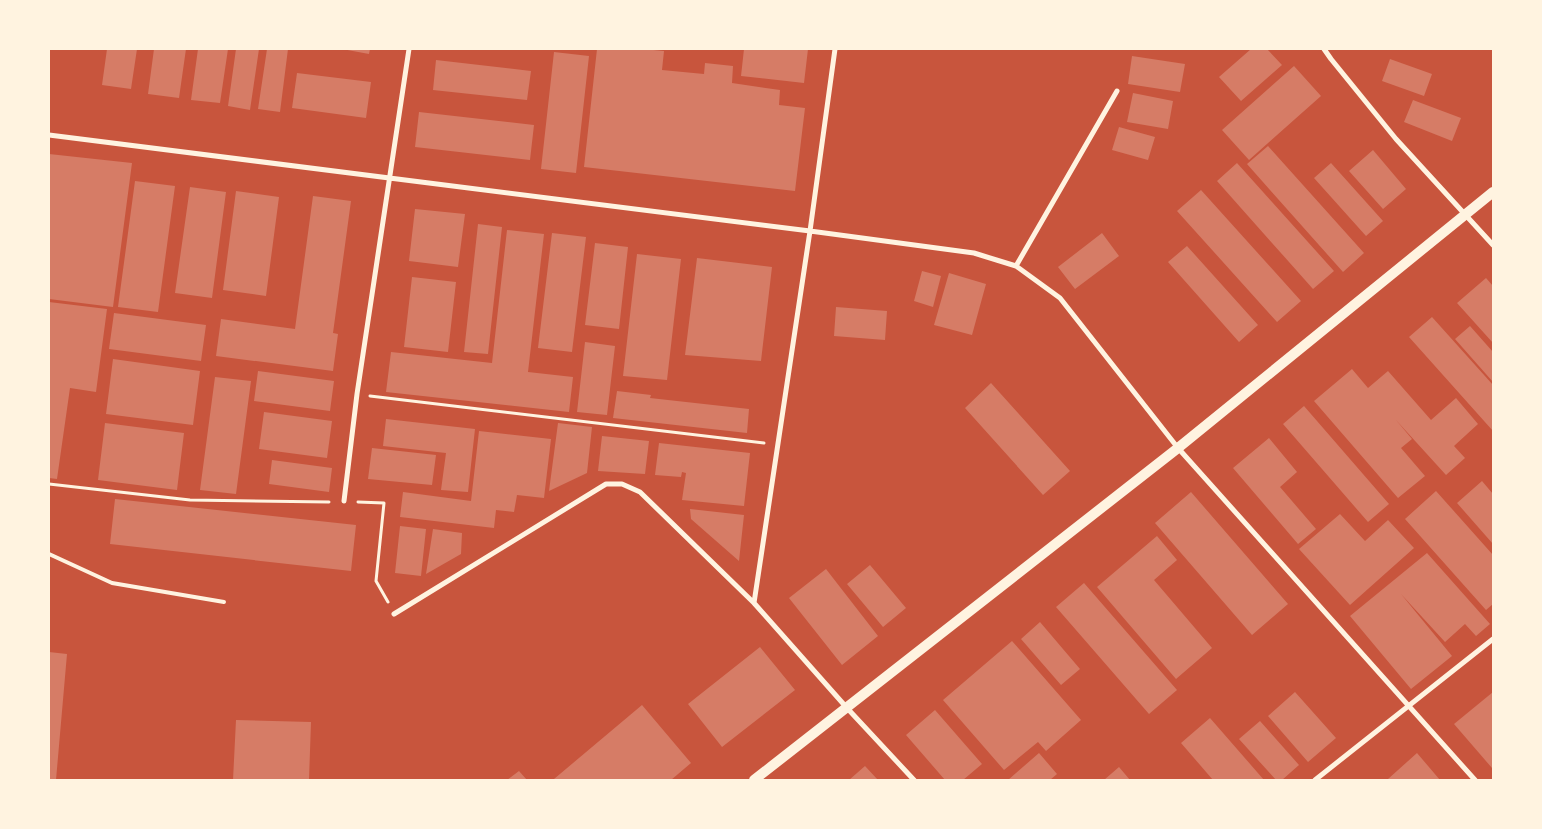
<svg xmlns="http://www.w3.org/2000/svg" width="1542" height="829" font-family="Figtree,sans-serif">
<style>
.building{fill:#d67c66}
.lines{fill:none;stroke-linecap:round;stroke-linejoin:round}
.path{stroke:#fff3e0;stroke-width:3}
.service{stroke:#fff3e0;stroke-width:4}
.minor{stroke:#fff3e0;stroke-width:5}
.secondary{stroke:#fff3e0;stroke-width:10}
</style>
<rect width="100%" height="100%" fill="#c8553d"/>
<path class="building" d="M107,49H137L131,89L102,85Z
M154,49H186L179,98L148,94Z
M198,49H228L220,103L191,100Z
M236,49H259L250,110L228,106Z
M267,49H288L280,112L258,109Z
M342,49H370L369,54Z
M597,49H643L664,51L662,70L704,74L705,63L733,66L732,83L780,90L779,105L805,108L795,191L584,167Z
M744,49H808L804,83L741,76Z
M1251,49H1267L1282,65L1241,101L1219,77Z
M554,52L589,56L576,173L541,169Z
M1132,56L1185,64L1180,92L1128,84Z
M1390,59L1432,74L1424,96L1382,81Z
M436,60L531,71L527,100L433,90Z
M1294,66L1321,96L1249,160L1222,130Z
M297,73L371,82L366,118L292,108Z
M1133,93L1173,101L1168,129L1127,122Z
M1413,100L1461,118L1452,141L1404,122Z
M419,112L534,125L530,160L415,147Z
M1119,127L1155,137L1148,160L1112,150Z
M1268,146L1364,253L1343,272L1247,164Z
M1373,150L1406,189L1383,209L1349,171Z
M49,154L132,163L113,307L49,299Z
M1237,163L1334,271L1313,289L1217,181Z
M1331,163L1383,221L1366,236L1314,178Z
M135,181L175,186L158,312L118,307Z
M190,187L226,192L212,298L175,293Z
M1201,190L1301,301L1277,322L1177,211Z
M236,191L279,197L266,296L223,290Z
M313,196L351,201L333,333L338,334L333,371L216,356L221,319L295,329Z
M415,209L465,214L458,267L409,261Z
M478,224L502,227L488,354L464,352Z
M507,230L544,234L528,372L573,377L569,412L386,392L391,352L492,363Z
M552,233L586,237L572,352L538,348Z
M1102,233L1119,256L1075,289L1058,267Z
M595,243L628,247L619,329L585,325Z
M1187,246L1258,325L1239,342L1168,262Z
M637,254L681,259L667,380L623,376Z
M697,258L772,267L761,361L685,355Z
M922,271L941,276L933,307L914,301Z
M949,273L986,284L972,335L934,325Z
M412,277L456,282L448,352L404,347Z
M1486,278L1493,286V343L1457,303Z
M49,302L107,309L96,392L70,388L57,479L49,478Z
M836,307L887,311L885,340L834,336Z
M114,313L206,325L201,361L109,349Z
M1432,317L1493,385V431L1409,337Z
M1470,326L1493,352V382L1455,339Z
M585,342L615,346L607,415L577,412Z
M113,359L200,371L193,425L106,414Z
M1352,369L1368,388L1388,371L1431,420L1456,398L1478,424L1454,446L1465,458L1446,475L1396,420L1412,439L1401,448L1425,476L1398,498L1314,401Z
M258,371L334,381L330,411L254,401Z
M215,377L251,381L236,494L200,490Z
M991,383L1070,471L1043,495L965,408Z
M617,391L651,395L650,398L749,409L747,433L613,418Z
M1304,406L1389,504L1368,522L1283,424Z
M264,412L332,421L327,458L259,449Z
M386,419L475,429L468,492L441,490L446,453L383,446Z
M105,423L184,433L177,490L98,480Z
M558,423L592,427L587,473L549,491Z
M479,431L551,439L544,498L517,495L514,512L496,510L494,528L400,517L403,492L471,501Z
M602,436L649,441L645,474L598,471Z
M1269,438L1297,472L1280,487L1316,529L1298,544L1233,468Z
M659,443L750,453L744,506L682,500L686,473L682,472L681,477L655,475Z
M372,448L436,455L432,485L368,479Z
M272,460L332,468L329,492L269,484Z
M1482,481L1493,494V544L1457,503Z
M1436,491L1493,555V604L1486,610L1405,519Z
M1191,492L1288,604L1252,635L1155,523Z
M115,499L356,525L351,571L110,544Z
M690,509L744,515L739,561L691,519Z
M1340,514L1365,541L1388,520L1414,548L1350,605L1299,549Z
M400,526L426,529L421,576L395,573Z
M433,529L462,533L461,554L426,574Z
M1157,536L1177,560L1154,580L1212,648L1176,679L1097,587Z
M1427,553L1490,624L1476,636L1465,624L1445,642L1401,594L1452,656L1411,689L1350,616Z
M870,565L906,608L883,627L847,584Z
M826,569L878,636L842,665L789,598Z
M1084,583L1177,690L1149,714L1056,607Z
M1040,622L1080,669L1061,685L1021,639Z
M1012,641L1081,720L1046,751L1038,742L1004,770L943,700Z
M760,647L795,690L722,747L688,704Z
M49,652L67,654L56,780H49Z
M1295,692L1336,738L1308,762L1268,716Z
M1493,692V767L1492,768L1454,724Z
M642,705L691,763L671,780H555L554,779Z
M935,710L982,764L963,780H945L906,735Z
M1210,718L1264,780H1213L1181,743Z
M236,720L311,722L309,780H233Z
M1260,721L1299,765L1282,780H1276L1239,739Z
M1039,753L1057,774L1050,780H1008Z
M1417,753L1440,780H1389L1388,779Z
M865,766L878,780H849Z
M1119,767L1130,780H1104Z
M519,771L527,780H507Z"/>
<g class="lines">
<path class="path" d="M370,396L764,443
M49,484L190,500L329,502
M358,502L384,503L376,581L388,602"/>
<path class="service" d="M49,554L112,583L224,602"/>
<path class="minor" d="M1324,49L1331,59L1396,139L1493,245
M49,135L810,231L974,253L1016,266L1060,298L1178,448L1475,780
M1016,266L1117,91
M344,501L357,394L409,49
M754,603L810,231L835,49
M394,614L606,484H622L640,492L754,603L847,708L914,780
M1315,780L1493,639"/>
<path class="secondary" d="M754,780L1178,448L1493,192"/>
</g>
<rect width="1542" height="829" fill="none" stroke="#fff3e0" stroke-width="100"/>
</svg>
